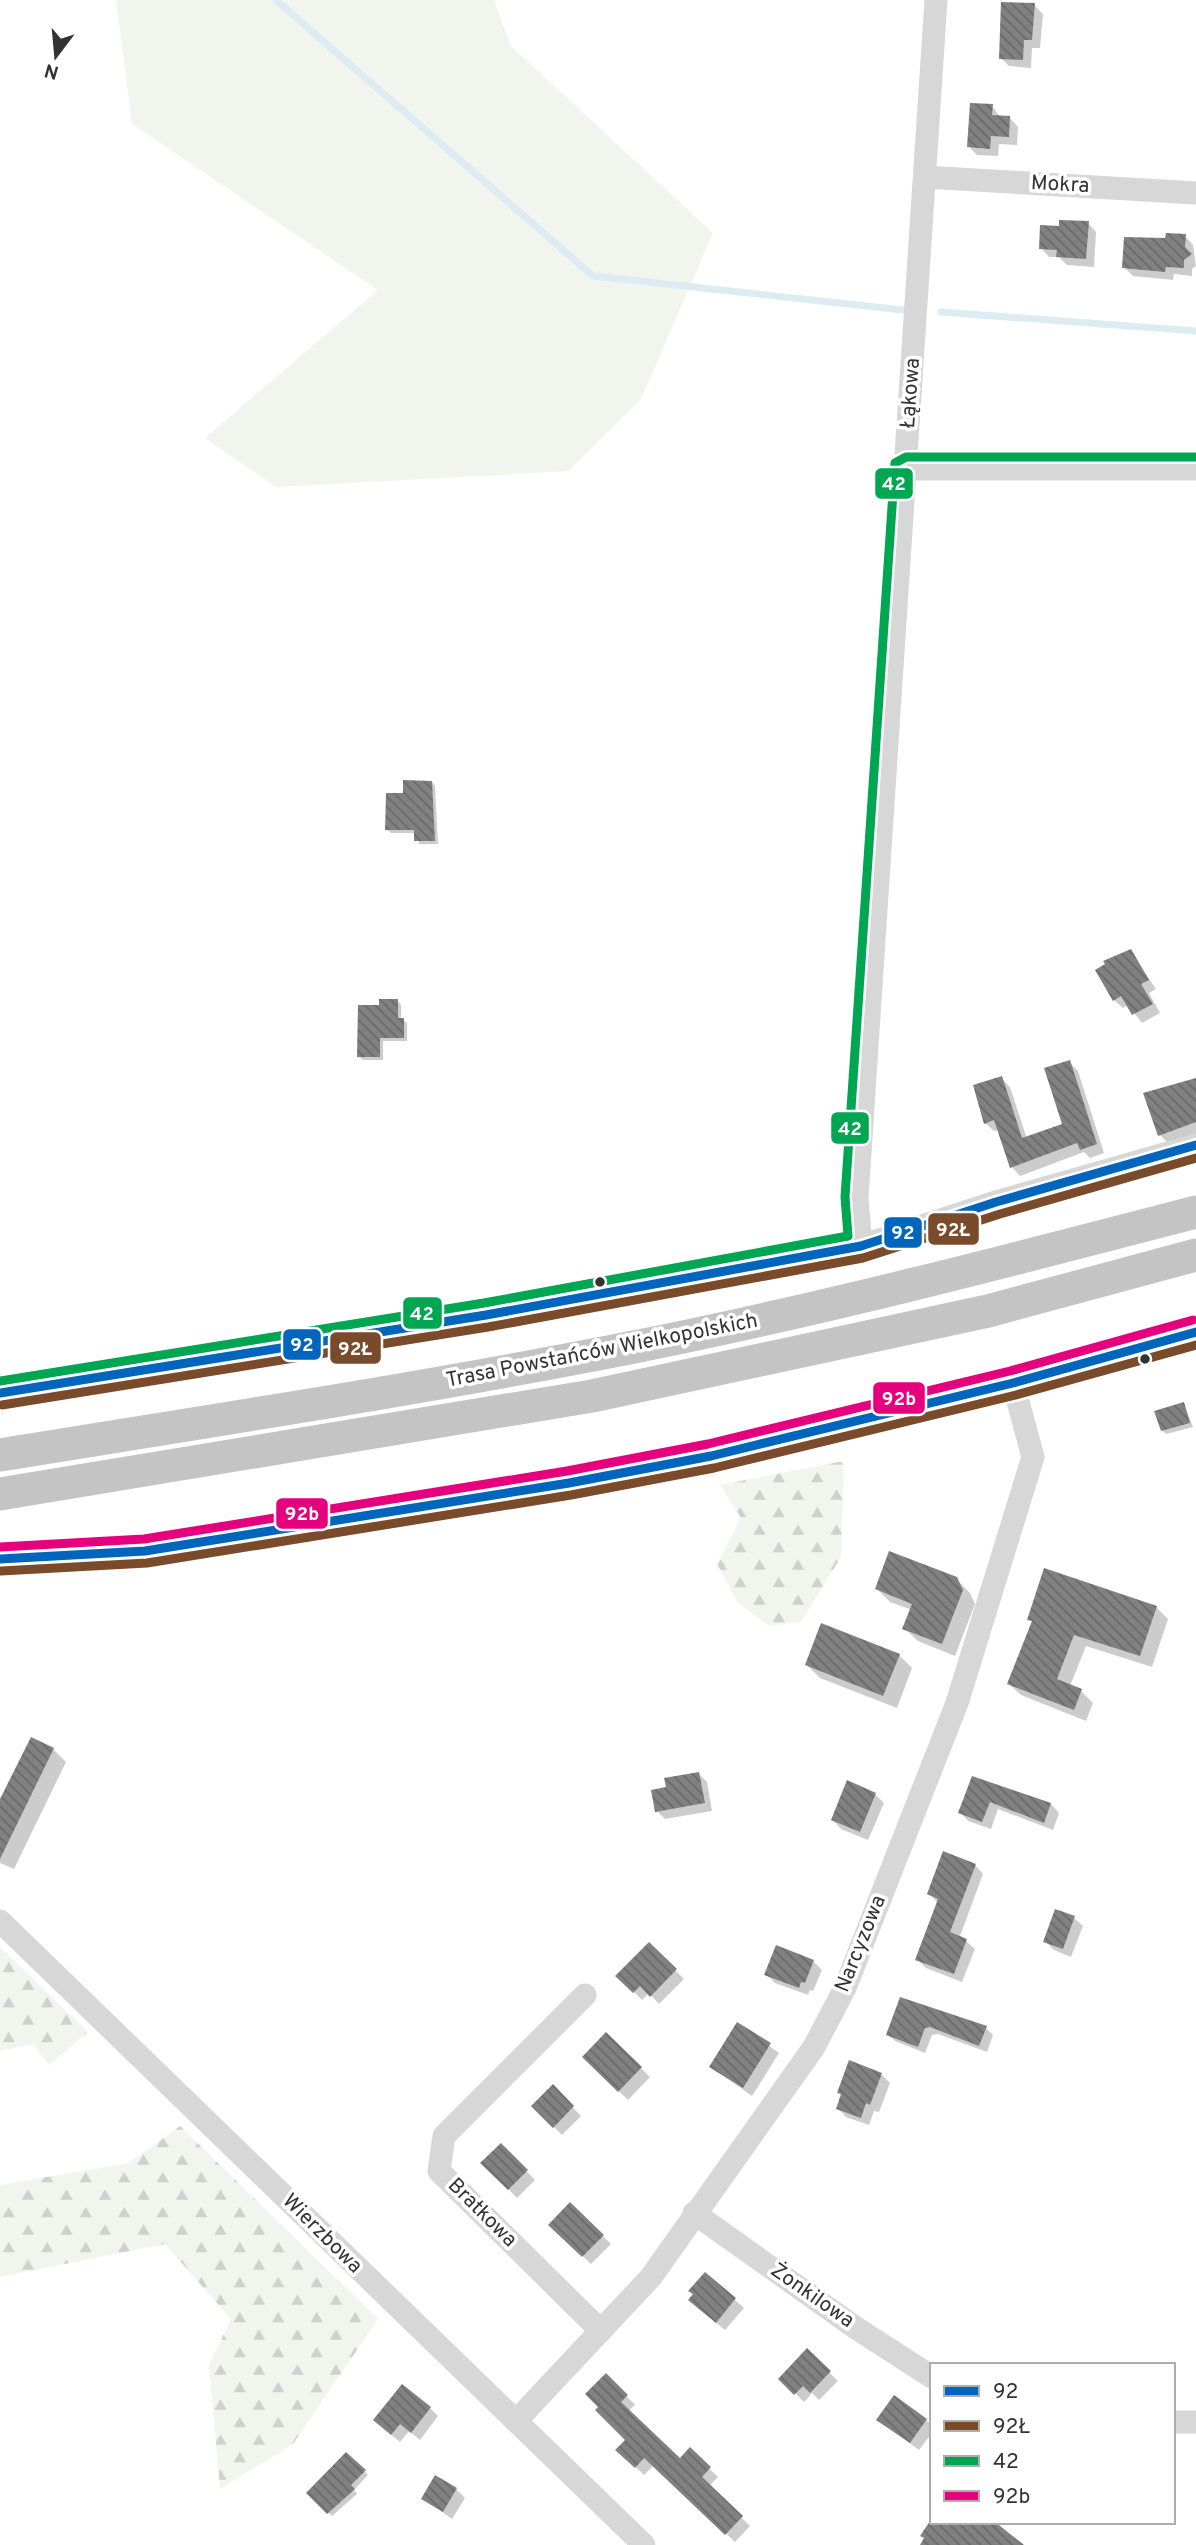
<svg xmlns="http://www.w3.org/2000/svg" width="1196" height="2545" font-family="Overpass,sans-serif">
<style>
.grass{fill:#f1f5ed}
.forest{fill:url(#forest-firs)}
.shadow{fill:#0003}
.lines{fill:none;stroke-linecap:round;stroke-linejoin:round}
.stream{stroke:#ddebf3;stroke-width:7}
.building{fill:url(#building-back-hatch)}
.minor{stroke:#d7d7d7;stroke-width:23}
.highway{stroke:#c4c4c4;stroke-width:33}
.bus-1-casing{stroke:#fff;stroke-width:14}
.bus-2-casing{stroke:#fff;stroke-width:14}
.bus-3-casing{stroke:#fff;stroke-width:14}
.bus-4-casing{stroke:#fff;stroke-width:14}
.bus-1{stroke:#0065bd;stroke-width:9}
.bus-2{stroke:#7a4b2a;stroke-width:9}
.bus-3{stroke:#00a651;stroke-width:9}
.bus-4{stroke:#e5007d;stroke-width:9}
.bus-dot{fill:#333;stroke:#fff;stroke-width:2.5}
.labels{text-anchor:middle;dominant-baseline:central;stroke-width:7;stroke-linejoin:round;paint-order:stroke}
.street-label{font-size:21px;fill:#333;stroke:#fff}
.line-badge{stroke:#fff;stroke-width:2.5}
.badge-label{font-size:19px;text-anchor:middle;font-weight:bold;fill:#fff}
</style>
<defs>
<pattern id="forest-firs" width="22" height="20" patternUnits="userSpaceOnUse" patternTransform="scale(1.75)"><rect width="22" height="20" fill="#f1f5ed"/><path d="M5 1l3.5 6h-7zM16 11l3.5 6h-7z" fill="#cfd2cc"/></pattern>
<pattern id="building-back-hatch" width="6" height="6" patternUnits="userSpaceOnUse" patternTransform="scale(1.75)"><rect width="6" height="6" fill="#818181"/><path d="M-1 5l2 2M0 0l6 6M5-1l2 2" fill="none" stroke="#6a6a6a"/></pattern>
</defs>
<rect width="100%" height="100%" fill="#fff"/>
<path class="grass" d="M116,0H494L511,46L713,233L641,399L568,471L276,487L205,438L378,290L132,124Z"/>
<path class="forest" d="M844,1461L841,1557L801,1622L769,1626L737,1602L717,1564L741,1518L720,1485Z
M0,1947L88,2032L49,2065L33,2044L0,2051Z
M180,2126L378,2319L293,2444L220,2489L209,2365L231,2319L165,2244L0,2277V2185L129,2163Z"/>
<path class="shadow" d="M1034,5L1043,14L1040,48H1032L1031,68L1009,66L1001,58Z
M992,106L1000,117L1010,118L1018,127L1017,145L999,144L998,156L977,155L969,147Z
M1088,223L1096,232L1094,267L1067,265L1059,257H1049L1041,248L1061,228Z
M1185,236L1193,245L1196,266L1192,269V276L1174,274L1173,280L1133,276L1124,267L1167,240Z
M432,782L435,786L438,844H419L416,833H391L387,829L404,795Z
M1130,951L1156,989L1149,993L1160,1013L1142,1023L1128,1005L1123,1008L1114,1000Z
M398,1001L401,1005V1019L407,1023V1041H383V1060H363L359,1057Z
M1069,1062L1078,1071L1104,1153L1090,1158L1084,1152L1020,1176L1012,1167L999,1130L994,1131L985,1123L1001,1078L1010,1087L1027,1139L1064,1125Z
M1196,1078V1140L1173,1148L1160,1135L1145,1094Z
M1184,1404L1193,1427L1166,1434L1162,1430Z
M956,1579L970,1593L975,1604L955,1656L918,1641L904,1628L912,1610L890,1602L877,1589Z
M1156,1607L1168,1619L1152,1667L1086,1646L1070,1686L1081,1691L1093,1703L1086,1721L1021,1695L1009,1684L1033,1623L1029,1619Z
M899,1655L912,1668L897,1708L820,1678L807,1665Z
M53,1749L66,1762L14,1869L0,1863V1803Z
M699,1774L707,1782L712,1811L665,1819L657,1811L668,1788Z
M973,1778L1051,1804L1059,1813L1053,1830L998,1809L991,1829L968,1821L960,1812Z
M875,1794L884,1803L868,1840L841,1829L833,1820Z
M944,1854L975,1865L983,1874L960,1936L975,1949L962,1982L926,1968L917,1959L938,1903L929,1894Z
M1074,1918L1083,1926L1071,1957L1054,1950L1045,1941Z
M649,1944L684,1979L659,2004L649,1993L642,2000L618,1976Z
M813,1961L822,1970L813,1991L810,1990L808,1995L775,1983L766,1974Z
M901,1999L986,2028L993,2035L987,2052L938,2034L932,2035L925,2053L895,2041L888,2034Z
M738,2024L779,2053L752,2096L711,2067Z
M606,2034L650,2077L628,2100L584,2057Z
M881,2074L890,2083L879,2112L874,2111L869,2125L846,2117L838,2108L842,2096L839,2092Z
M553,2087L581,2116L562,2135L533,2106Z
M501,2145L535,2180L517,2198L483,2163Z
M570,2205L611,2244L591,2264L551,2225Z
M705,2274L744,2308L725,2330L699,2308Z
M807,2351L838,2381L819,2400L812,2393L804,2402L781,2379Z
M606,2375L635,2405L628,2411L680,2460L690,2450L718,2477L709,2486L750,2526L735,2542L654,2465L644,2475L618,2450L627,2439Z
M430,2408L438,2416L420,2440L409,2431L400,2442L384,2429Z
M879,2420H926L932,2425V2433L919,2450Z
M346,2454L368,2475L354,2490L357,2494L332,2516L308,2493Z
M456,2489L465,2498L452,2519L423,2498Z"/>
<g class="lines">
<path class="stream" d="M276,0L593,276L903,310
M941,312L1196,331"/>
</g>
<path class="building" d="M1001,2L1035,3L1032,40H1024L1023,60L999,59Z
M970,103L993,104L992,115L1010,116L1009,137L991,136L990,149L967,147Z
M1059,220L1089,221L1086,259L1056,257L1057,250L1039,249L1040,225L1059,226Z
M1166,233L1186,234L1185,247L1192,254L1184,260V268L1166,267L1165,272L1122,268L1124,237L1165,238Z
M403,780L432,781L435,841H414V830H385L386,793H403Z
M1131,949L1149,980L1141,984L1153,1004L1132,1015L1121,996L1113,1001L1095,970L1105,964L1103,961Z
M379,999H398V1018H404V1038H380V1057H357L358,1005H379Z
M1070,1060L1097,1144L1080,1150L1077,1143L1010,1168L994,1120L984,1124L973,1085L1002,1076L1022,1138L1062,1124L1044,1068Z
M1196,1078V1122L1158,1136L1143,1093Z
M1184,1402L1190,1423L1161,1431L1154,1411Z
M889,1551L957,1577L963,1590L942,1644L902,1629L912,1604L875,1589Z
M1044,1568L1157,1606L1140,1656L1074,1635L1057,1679L1082,1689L1074,1710L1007,1684L1032,1621L1027,1620Z
M821,1623L900,1654L883,1696L805,1665Z
M31,1737L54,1748L0,1859V1799Z
M699,1772L705,1803L655,1812L651,1790L666,1787L664,1778Z
M972,1776L1051,1803L1044,1823L990,1802L982,1822L958,1813Z
M847,1780L876,1793L860,1832L831,1820Z
M943,1851L976,1864L950,1932L967,1939L954,1974L915,1960L938,1899L927,1894Z
M1055,1909L1075,1916L1063,1949L1043,1942Z
M649,1942L677,1969L650,1997L640,1986L633,1993L615,1976Z
M776,1945L814,1960L805,1983L801,1982L799,1988L764,1975Z
M900,1997L987,2026L979,2046L930,2027L925,2028L918,2047L886,2035Z
M737,2022L771,2043L743,2088L709,2067Z
M606,2032L642,2067L618,2092L582,2057Z
M849,2060L882,2073L870,2105L866,2103L861,2118L836,2109L841,2094L837,2093Z
M553,2084L574,2106L553,2128L531,2106Z
M501,2143L528,2170L508,2190L480,2163Z
M570,2202L604,2235L582,2257L548,2225Z
M705,2272L736,2298L716,2323L688,2300L693,2294L688,2291Z
M807,2348L831,2371L810,2393L803,2386L794,2395L778,2379Z
M606,2373L628,2395L621,2402L680,2458L690,2447L711,2467L702,2477L743,2516L725,2535L644,2458L635,2468L615,2450L625,2440L595,2410L598,2407L585,2394Z
M402,2384L431,2407L411,2433L400,2424L391,2435L373,2420Z
M894,2395L927,2419L910,2443L876,2420Z
M346,2452L366,2470L351,2485L355,2489L327,2514L306,2493Z
M435,2475L457,2488L443,2512L421,2499Z
M932,2518V2522H995L1024,2545H920L924,2538L920,2536Z"/>
<g class="lines">
<path class="minor" d="M925,177L1196,193
M906,469H1196
M861,1246L857,1198L936,0
M0,1393L486,1315L861,1246L996,1202L1196,1145
M0,1559L145,1551L569,1483L711,1456L1013,1383L1196,1332
M0,1921L644,2545
M585,1995L444,2136L439,2171L601,2331
M694,2213L856,2328L932,2377
M516,2421L651,2277L814,2047L845,1988L957,1703L1033,1457L1013,1383
M1173,2422H1196"/>
<path class="highway" d="M0,1455C210,1421 420,1389 629,1348C820,1310 1008,1261 1196,1212
M0,1494L592,1396L988,1311L1196,1255"/>
<defs>
<path id="bus-1" d="M0,1393L486,1315L861,1246L996,1202L1196,1145
M0,1559L145,1551L569,1483L711,1456L1013,1383L1196,1332"/>
<path id="bus-2" d="M2,1405L488,1327L863,1258L1000,1214L1196,1158
M1,1571L147,1563L571,1495L714,1468L1016,1395L1196,1345"/>
<path id="bus-3" d="M0,1381L484,1303L848,1236L845,1197L895,463L906,457H1196"/>
<path id="bus-4" d="M0,1547L144,1539L567,1471L708,1444L1010,1371L1193,1320"/>
</defs>
<use href="#bus-1" class="bus-1-casing"/>
<use href="#bus-2" class="bus-2-casing"/>
<use href="#bus-3" class="bus-3-casing"/>
<use href="#bus-4" class="bus-4-casing"/>
<use href="#bus-1" class="bus-1"/>
<use href="#bus-2" class="bus-2"/>
<use href="#bus-3" class="bus-3"/>
<use href="#bus-4" class="bus-4"/>
</g>
<g class="bus-dot">
<circle cx="600" cy="1282" r="6"/>
<circle cx="1145" cy="1359" r="6"/>
</g>
<g class="labels">
<g class="street-label">
<text transform="translate(1060 185) rotate(3)">Mokra</text>
<text transform="translate(911 393) rotate(-86)">Łąkowa</text>
<text transform="translate(602 1351) rotate(-11)">Trasa Powstańców Wielkopolskich</text>
<text transform="translate(861 1944) rotate(-68)">Narcyzowa</text>
<text transform="translate(482 2213) rotate(45)">Bratkowa</text>
<text transform="translate(322 2234) rotate(45)">Wierzbowa</text>
<text transform="translate(812 2296) rotate(35)">Żonkilowa</text>
</g>
</g>
<g class="line-badge">
<rect x="874" y="467" width="40" height="33" rx="7" fill="#00a651"/>
<rect x="830" y="1111" width="40" height="34" rx="7" fill="#00a651"/>
<rect x="927" y="1212" width="53" height="34" rx="7" fill="#7a4b2a"/>
<rect x="883" y="1216" width="40" height="33" rx="7" fill="#0065bd"/>
<rect x="402" y="1296" width="41" height="34" rx="7" fill="#00a651"/>
<rect x="282" y="1328" width="40" height="33" rx="7" fill="#0065bd"/>
<rect x="329" y="1331" width="53" height="34" rx="7" fill="#7a4b2a"/>
<rect x="872" y="1381" width="54" height="34" rx="7" fill="#e5007d"/>
<rect x="275" y="1497" width="54" height="33" rx="7" fill="#e5007d"/>
</g>
<g class="badge-label">
<text x="894" y="490">42</text>
<text x="850" y="1135">42</text>
<text x="953" y="1236">92Ł</text>
<text x="903" y="1239">92</text>
<text x="422" y="1320">42</text>
<text x="302" y="1351">92</text>
<text x="355" y="1355">92Ł</text>
<text x="899" y="1405">92b</text>
<text x="302" y="1520">92b</text>
</g>
<rect x="930" y="2363" width="245" height="161" fill="#ffffff" stroke="#adadad" stroke-width="2"/>
<rect x="944" y="2386" width="35" height="10" fill="#0065bd" stroke="#adadad" stroke-width="2"/>
<text x="993" y="2398" font-size="21" fill="#333333">92</text>
<rect x="944" y="2421" width="35" height="10" fill="#7a4b2a" stroke="#adadad" stroke-width="2"/>
<text x="993" y="2433" font-size="21" fill="#333333">92Ł</text>
<rect x="944" y="2456" width="35" height="10" fill="#00a651" stroke="#adadad" stroke-width="2"/>
<text x="993" y="2468" font-size="21" fill="#333333">42</text>
<rect x="944" y="2491" width="35" height="10" fill="#e5007d" stroke="#adadad" stroke-width="2"/>
<text x="993" y="2503" font-size="21" fill="#333333">92b</text>
<g transform="translate(56 56) rotate(196)" stroke="#ffffff" stroke-width="5" paint-order="stroke">
<path d="M0-5L12 26L0 18L-12 26Z" fill="#333333"/>
<text y="-10" font-size="19" font-weight="bold" text-anchor="middle" fill="#333333">N</text>
</g>
</svg>
